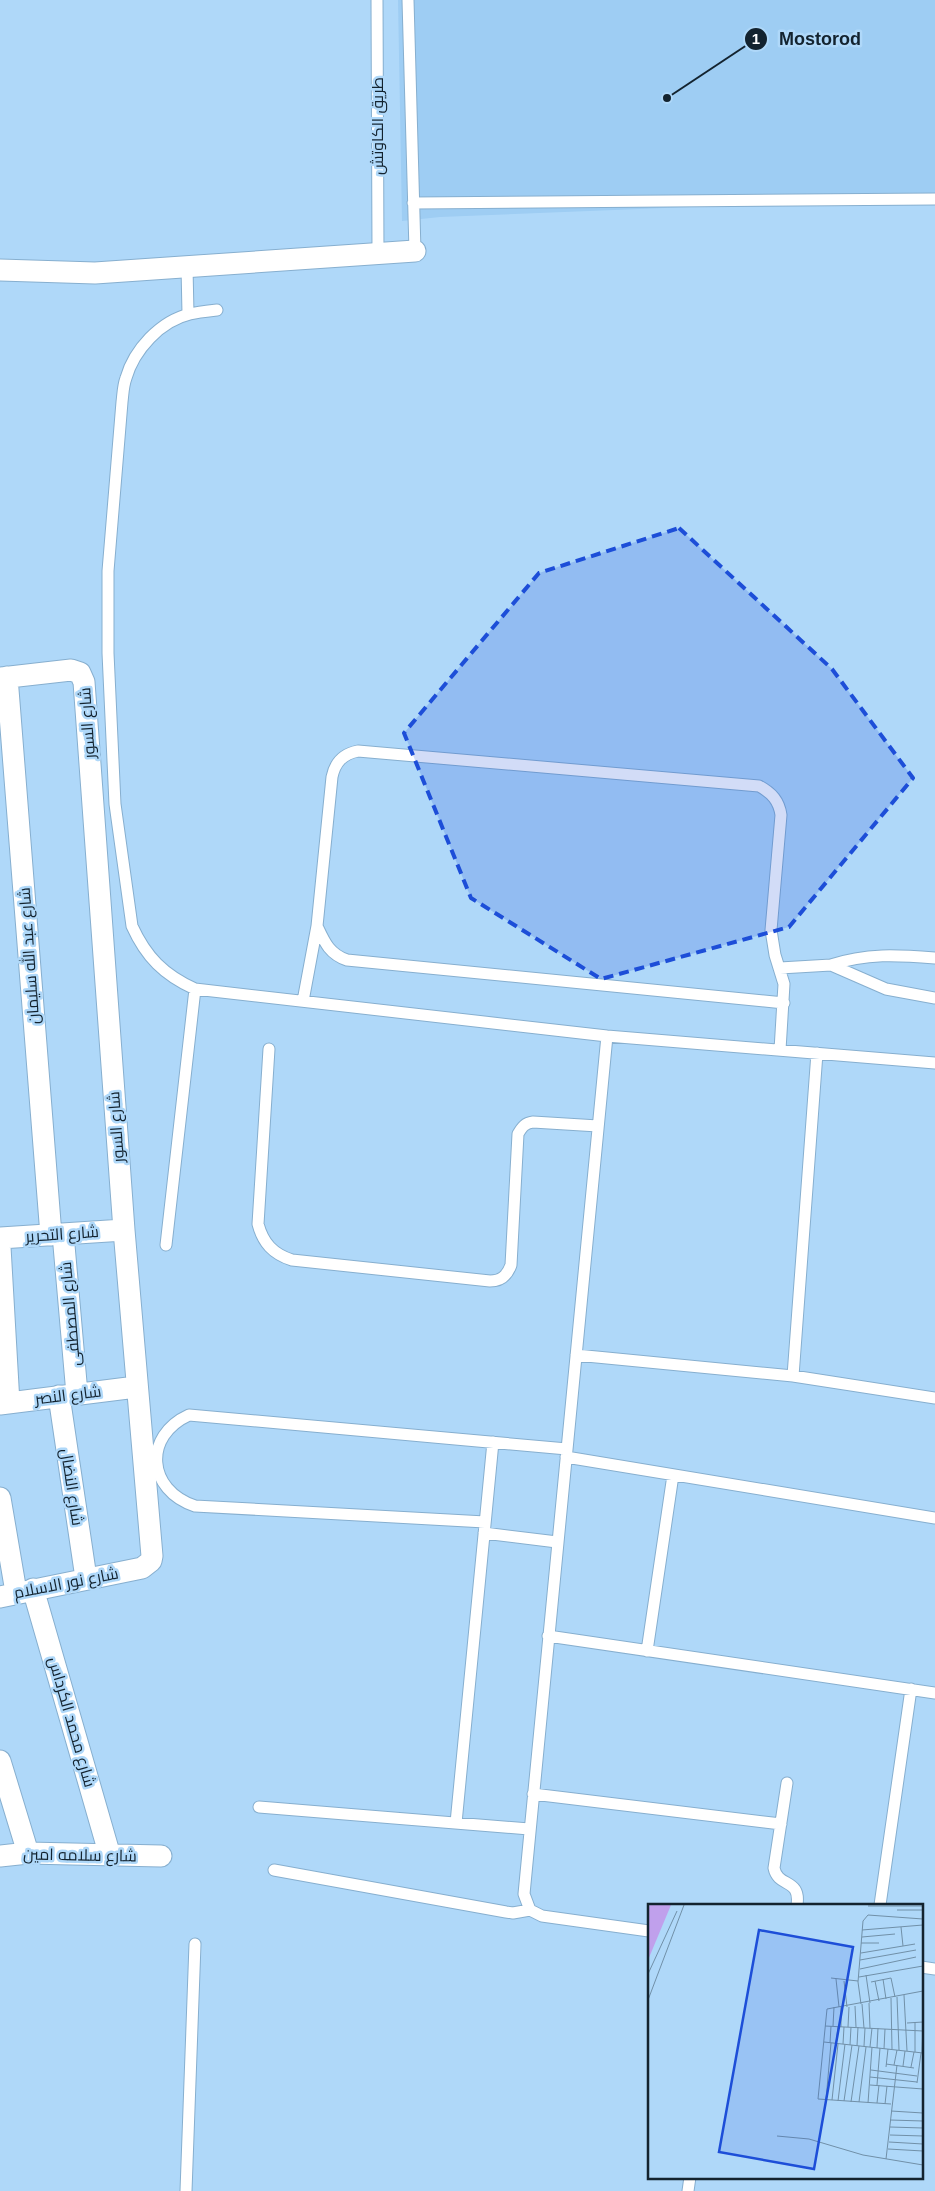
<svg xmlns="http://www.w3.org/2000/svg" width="935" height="2191" font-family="Helvetica,Cairo,sans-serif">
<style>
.built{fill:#9ecdf3}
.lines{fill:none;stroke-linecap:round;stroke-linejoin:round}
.lane-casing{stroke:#87afcf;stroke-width:13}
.street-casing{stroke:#87afcf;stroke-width:23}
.lane{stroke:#fff;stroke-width:11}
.street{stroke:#fff;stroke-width:21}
.marked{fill:#1d4ed8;fill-opacity:0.2;stroke:#1d4ed8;stroke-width:4;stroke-dasharray:10 6;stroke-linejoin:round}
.labels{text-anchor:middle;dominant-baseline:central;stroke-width:5;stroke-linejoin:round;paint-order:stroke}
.street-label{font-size:16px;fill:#13232f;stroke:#afd8f9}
.inset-road{fill:none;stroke:#7190a8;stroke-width:1}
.view{fill:#1d4ed8;fill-opacity:0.15;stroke:#1d4ed8;stroke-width:2.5}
.inset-edge{fill:none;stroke:#13232f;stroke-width:2.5}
.leader{fill:none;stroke:#13232f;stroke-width:2}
.callout-dot{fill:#13232f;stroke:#afd8f9;stroke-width:2}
.mark-label{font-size:15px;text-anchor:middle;font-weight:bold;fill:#fff}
.callout-label{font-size:18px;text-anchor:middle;font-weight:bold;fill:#13232f;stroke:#afd8f9;stroke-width:5;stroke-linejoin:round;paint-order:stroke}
</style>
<rect width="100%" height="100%" fill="#afd8f9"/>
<path class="built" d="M398,0H935V197L440,217L402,221Z"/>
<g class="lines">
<defs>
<path id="lane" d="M377,0L378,253
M408,0L415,251
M413,203L935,199
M187,267L188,314
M217,310C208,311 198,312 190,314C160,321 134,350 126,378C123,386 123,394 122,402L108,571V653L115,804L132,926C146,957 164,975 195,989L607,1036L935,1063
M317,926C324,941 329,954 347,960L784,1003
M935,958C898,955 866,953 831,965L886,989L935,998
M780,968L831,965
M303,1001L317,926L332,777C335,762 343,754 358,751L759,786C772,793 779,801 781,815L771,930L775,955L784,984L780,1050
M607,1036L524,1894L530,1910L542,1916L649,1931
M269,1049L258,1224C263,1243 273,1254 292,1260L490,1281C501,1281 507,1276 511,1265L518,1134C522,1127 525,1123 533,1122L598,1126
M166,1245L195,989
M576,1355L793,1376L935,1398
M793,1376L817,1053
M566,1457L935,1518
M485,1522L195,1506C147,1490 143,1436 189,1415L567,1449
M484,1533L557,1542
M548,1636L935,1693
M647,1651L673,1475
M787,1783L774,1868C778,1888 801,1878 797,1905
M533,1794L781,1824
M259,1807L529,1829
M456,1823L493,1442
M274,1870L506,1912L513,1913L530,1910
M880,1905L911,1689
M921,1967L935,1969
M186,2191L195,1944
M688,2191L690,2177"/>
<path id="street" d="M0,270L95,273L415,251
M7,677L51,1235
M0,678L71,670L80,673L84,682L124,1230L152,1556L151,1561L142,1568L0,1597
M63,1234L77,1394
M0,1238L124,1230
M0,1247L9,1403
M59,1396L86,1578
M0,1404L136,1387
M0,1498L16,1592
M33,1589L110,1856
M0,1761L28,1853
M0,1856L28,1853L161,1856"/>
</defs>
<use href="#lane" class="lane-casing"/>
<use href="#street" class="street-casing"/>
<use href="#lane" class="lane"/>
<use href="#street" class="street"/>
</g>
<path class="marked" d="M679,528L832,669L913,778L789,927L601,979L471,898L404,733L539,573Z"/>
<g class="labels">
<g class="street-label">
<text transform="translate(377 126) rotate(-90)">طريق الكاوتش</text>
<text transform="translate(87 723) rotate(-94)">شارع السور</text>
<text transform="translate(29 956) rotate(-94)">شارع عبد الله سليمان</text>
<text transform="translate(116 1127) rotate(-94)">شارع السور</text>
<text transform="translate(62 1234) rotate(-4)">شارع التحرير</text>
<text transform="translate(70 1314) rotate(-95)">شارع المصطفى</text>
<text transform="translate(68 1395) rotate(-7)">شارع النصر</text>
<text transform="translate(72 1487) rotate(81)">شارع النضال</text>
<text transform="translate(66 1583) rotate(-11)">شارع نور الاسلام</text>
<text transform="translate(72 1722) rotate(74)">شارع محمد الكرداس</text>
<text transform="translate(80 1855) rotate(1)">شارع سلامه امين</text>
</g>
</g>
<g transform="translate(648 1904)">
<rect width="275" height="275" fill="#afd8f9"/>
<path d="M2,1H23L0,56V5Z" fill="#c0a0ec"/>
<path class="inset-road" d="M220,2H275M249,6H275M220,11L275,15M253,23L255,42M214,26L275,21M214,33L247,30M213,39H231M213,49L267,40M212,56L268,46M212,65L268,53M0,70L29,7M218,71L222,99M211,73L275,62M183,74L210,77M188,75L191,103M235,75L238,95M196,77L199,103M227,77L231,97M223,78L243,74L247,93M256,91L259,147M249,93L251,146M243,94L244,145M0,96L36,1M221,99L222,124M213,100L210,78L215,17L220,11M214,100L216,124M207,102L208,123M259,119L275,118L274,149M177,122L275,127M185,122L186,103M193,123V103M200,123L201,103M176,138L275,149M182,139L183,122M188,139L190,123M195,140L196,123M202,141L203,123M209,142L210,123M216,142L217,124M222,143L224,124M229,144L230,124M236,145L237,125M267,148V118M238,160L266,164M246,161L249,146M255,162L257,147M238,163L240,145M263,163L266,148M223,166L269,172M222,173L269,178M269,179L273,149M222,181L275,185M229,181L232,144M178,196L183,139M184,196L190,140M190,197L197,140M196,197L204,141M203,198L211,142M211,198L218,143M220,199L224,143M229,199L231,181M237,200L239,182M243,200L170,195L179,105L275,87M243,207L275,209M242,216L275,217M242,223L275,224M242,231L275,232M129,232L161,235L215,251L275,261M241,238L275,240M240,245L275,247M238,255L249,161"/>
<path class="view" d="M111,26L205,43L166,265L71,248Z"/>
<rect width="275" height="275" class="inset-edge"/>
</g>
<path class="leader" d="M667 98L756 39"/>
<g class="callout-dot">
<circle cx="667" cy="98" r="5"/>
<circle cx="756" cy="39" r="12"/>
</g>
<g class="mark-label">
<text x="756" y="44">1</text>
</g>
<g class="callout-label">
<text x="820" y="45">Mostorod</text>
</g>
</svg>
